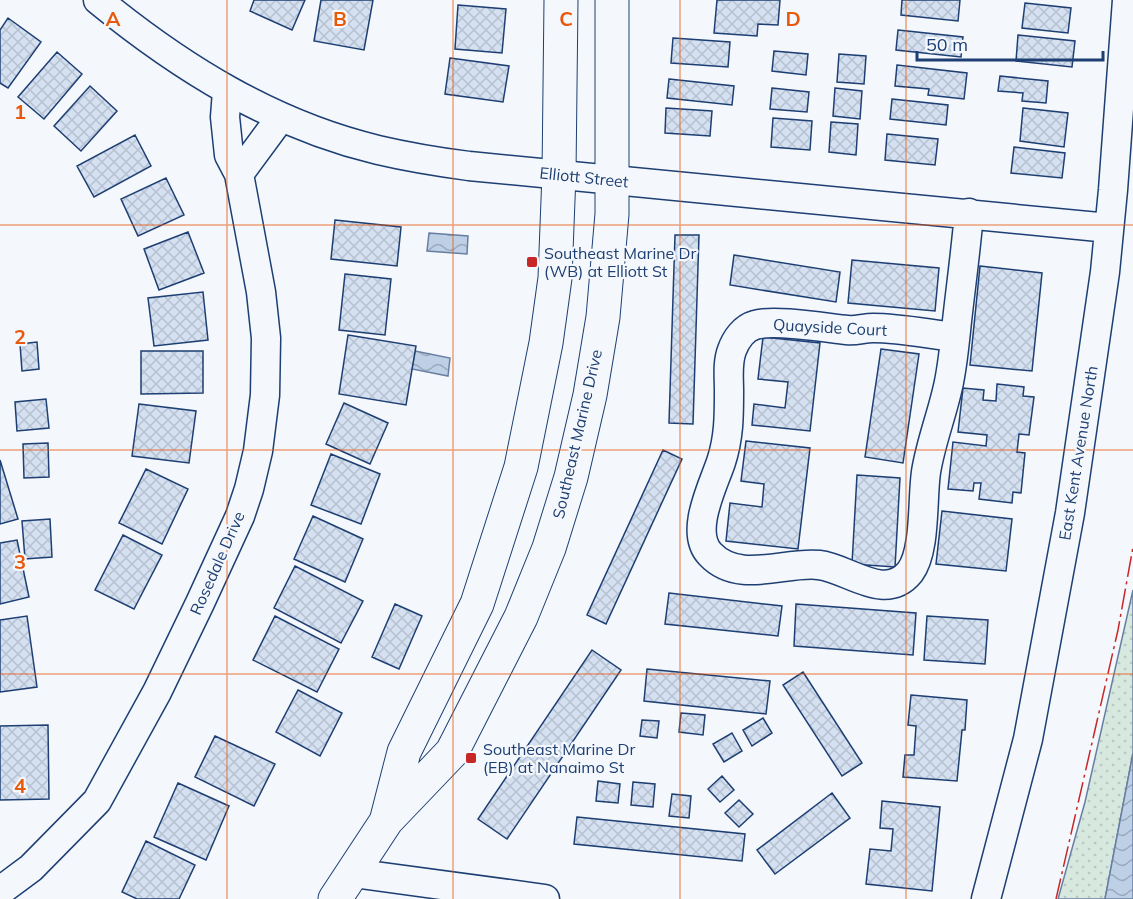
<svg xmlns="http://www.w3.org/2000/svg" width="1133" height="899" font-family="Mulish,sans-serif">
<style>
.park{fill:url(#park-dots);stroke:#687fa3;stroke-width:1.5}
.water{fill:url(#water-waves);stroke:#687fa3;stroke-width:1.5}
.building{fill:url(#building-cross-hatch);stroke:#1d3f73;stroke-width:1.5}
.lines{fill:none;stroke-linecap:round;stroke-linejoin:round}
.minor-casing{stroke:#1d3f73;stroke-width:31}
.major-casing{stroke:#1d3f73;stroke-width:35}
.minor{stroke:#f4f7fb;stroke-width:28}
.major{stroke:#f4f7fb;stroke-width:33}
.power{stroke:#c62828;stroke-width:1.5;stroke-dasharray:21 4.5 3 4.5;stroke-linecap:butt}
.grid{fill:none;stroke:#e8590c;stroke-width:1.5;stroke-opacity:0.55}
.poi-dot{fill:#c62828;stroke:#f4f7fb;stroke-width:2}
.labels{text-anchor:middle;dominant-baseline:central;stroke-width:4.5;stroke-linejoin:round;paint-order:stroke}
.street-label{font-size:16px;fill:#1d3f73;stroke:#f4f7fb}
.poi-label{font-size:16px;fill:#1d3f73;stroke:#f4f7fb;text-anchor:start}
.grid-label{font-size:20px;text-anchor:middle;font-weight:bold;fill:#e8590c;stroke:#f4f7fb;stroke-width:4.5;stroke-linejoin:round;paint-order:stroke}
</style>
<defs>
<pattern id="park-dots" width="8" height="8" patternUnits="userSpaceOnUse" patternTransform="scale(1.5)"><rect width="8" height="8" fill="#d7e8df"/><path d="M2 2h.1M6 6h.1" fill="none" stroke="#b8c8c3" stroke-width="1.8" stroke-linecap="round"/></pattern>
<pattern id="water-waves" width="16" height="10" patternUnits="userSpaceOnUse" patternTransform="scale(1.5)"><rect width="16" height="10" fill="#bed0e5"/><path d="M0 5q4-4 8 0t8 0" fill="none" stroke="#9aaabe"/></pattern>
<pattern id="building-cross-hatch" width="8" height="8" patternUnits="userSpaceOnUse" patternTransform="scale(1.5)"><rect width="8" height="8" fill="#d5e0f0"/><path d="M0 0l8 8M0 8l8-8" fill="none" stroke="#b6c1d1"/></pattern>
</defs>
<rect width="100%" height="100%" fill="#f4f7fb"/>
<path class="park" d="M1133,590V753L1105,899H1058L1085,802Z"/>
<path class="water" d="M429,233L468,236L467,254L427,251Z
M415,351L450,358L448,376L412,369Z
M1133,753V899H1105Z"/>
<path class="building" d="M254,0H305L292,30L250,11Z
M321,0H373L364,50L314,41Z
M717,0H780L778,25L758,24L757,36L714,33Z
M902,0H960L958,21L901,15Z
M1025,3L1071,8L1068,33L1022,28Z
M458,5L506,9L502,53L455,49Z
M8,18L41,42L8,88L0,83V30Z
M898,30L963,37L961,57L896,50Z
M1018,35L1075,41L1072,67L1016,61Z
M673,38L730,42L728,67L671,63Z
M774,51L808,54L806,75L772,71Z
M57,52L82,74L44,119L18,97Z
M839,54L866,56L864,84L837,82Z
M450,58L509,66L503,102L445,94Z
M897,65L967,73L964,99L928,95L929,89L895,86Z
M1000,76L1048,81L1046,103L1022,101L1023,93L998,91Z
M669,79L734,86L732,105L667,98Z
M90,86L117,111L81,151L54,126Z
M772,88L809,92L807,112L770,109Z
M835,88L862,91L860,119L833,116Z
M892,99L948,105L946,125L890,119Z
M666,108L712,111L710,136L665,133Z
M1023,108L1068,113L1064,147L1020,141Z
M773,118L812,121L810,150L771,147Z
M831,122L858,124L856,155L829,152Z
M887,134L938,139L935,165L885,160Z
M135,135L151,166L94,197L77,166Z
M1014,147L1065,153L1062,178L1011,173Z
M166,178L184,215L138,236L121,199Z
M335,220L401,227L397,266L331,259Z
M188,232L204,273L159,290L144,249Z
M675,235H699L693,424L669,423Z
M734,255L840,272L836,302L730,285Z
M852,260L939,268L935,311L848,303Z
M980,266L1042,273L1032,371L970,365Z
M345,274L391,279L385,335L339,330Z
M203,292L208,340L154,346L148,298Z
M348,335L416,346L406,405L339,394Z
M763,337L820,343L810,431L752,425L754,404L785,408L788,382L758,379Z
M37,342L39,369L22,371L20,344Z
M881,349L919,354L903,463L865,457Z
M141,351H203V393L141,394Z
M997,384L1024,387L1023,396L1034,397L1029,435L1019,434L1017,452L1025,453L1021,493L1013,492L1012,503L979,499L981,483H974L973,491L948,489L953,442L986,446L987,435L958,432L963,388L984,390L983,400L996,401Z
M46,399L49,428L17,431L15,402Z
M344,403L388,423L370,464L326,444Z
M139,404L196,411L189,463L132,456Z
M746,441L810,448L798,549L726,541L730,503L762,507L764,484L741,481Z
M48,443L49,477L24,478L23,444Z
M663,450L682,459L606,624L587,615Z
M331,454L380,474L361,524L311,505Z
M0,460L18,519L0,524Z
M146,469L188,489L162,544L119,523Z
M857,475L900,478L895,567L852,564Z
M942,511L1012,519L1006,571L936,564Z
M313,516L363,539L345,582L294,559Z
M50,519L52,557L25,559L22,521Z
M123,535L162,555L134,609L95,590Z
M17,540L29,597L0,604V543Z
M295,566L363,601L341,643L274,608Z
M669,593L782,606L778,636L665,624Z
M395,604L422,616L399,669L372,657Z
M796,604L916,613L913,655L794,646Z
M27,616L37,687L0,692V620Z
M275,616L339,649L317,692L253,660Z
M927,616L988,620L985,664L924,660Z
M592,650L621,670L507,839L478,819Z
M647,669L770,681L766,714L644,701Z
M803,672L862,763L842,776L783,685Z
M298,690L342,713L320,756L276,732Z
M911,695L967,700L965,730H962L957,781L903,777L905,755H914L916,726L908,725Z
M681,713L705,715L703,735L679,732Z
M763,718L772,733L752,746L743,730Z
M642,720L659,721L657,738L640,736Z
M48,725L49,799L0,800V726Z
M732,733L742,751L724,762L713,744Z
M215,736L275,764L254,806L195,777Z
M722,776L734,790L720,802L708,789Z
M598,781L620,784L618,803L596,801Z
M633,782L655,784L653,807L631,805Z
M178,783L229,806L206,860L154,837Z
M832,793L850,818L775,874L757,850Z
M672,794L691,796L689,818L669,816Z
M739,800L753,814L739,827L725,813Z
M882,801L940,807L932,891L866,884L870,849L891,851L893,829L880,828Z
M577,817L745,834L742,861L574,844Z
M146,841L195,865L179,899H137L122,892Z"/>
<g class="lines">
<defs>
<path id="minor" d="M98,0C181,68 273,125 378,150C408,157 438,162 469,166L1109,228
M239,174L281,117
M955,337C928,334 900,328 873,328C864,328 856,331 847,330C827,328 773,319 755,325C744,328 736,339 732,350C727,363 729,377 729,391C729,416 729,438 721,462C713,486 689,532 710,554C739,585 785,561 819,565C848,568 885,603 910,572C926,551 922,499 926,472C931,441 943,412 949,382C953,362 955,341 957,321C961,285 966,249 969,213
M353,873L545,899
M0,891L31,868L97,801L157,692L200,603L240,516L249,489L258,451L265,395L266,338L261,292L239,174L229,155L225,117L227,91
M986,899L1028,739L1070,513L1105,272L1113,190L1127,0"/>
<path id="major" d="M387,818L404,752L477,604L521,467L546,343L555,278L559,174L561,0
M335,899L387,820L452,752L521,617L549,548L571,477L590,395L603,317L612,214V0"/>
</defs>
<use href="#minor" class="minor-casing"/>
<use href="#major" class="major-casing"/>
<use href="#minor" class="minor"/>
<use href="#major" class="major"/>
<path class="power" d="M1056,899L1118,630L1133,547"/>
</g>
<path class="grid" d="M227,0V899M453,0V899M680,0V899M906,0V899M0,225H1133M0,450H1133M0,674H1133"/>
<g class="poi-dot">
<rect x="526" y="256" width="12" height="12" rx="3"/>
<rect x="465" y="752" width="12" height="12" rx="3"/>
</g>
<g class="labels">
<g class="street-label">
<text transform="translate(584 177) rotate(6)">Elliott Street</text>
<text transform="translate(830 327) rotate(3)">Quayside Court</text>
<text transform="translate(577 434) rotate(-77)">Southeast Marine Drive</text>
<text transform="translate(1078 453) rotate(-81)">East Kent Avenue North</text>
<text transform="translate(217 563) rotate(-66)">Rosedale Drive</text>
</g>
<g class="poi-label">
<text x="544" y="253">Southeast Marine Dr<tspan x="544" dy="18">(WB) at Elliott St</tspan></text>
<text x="483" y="749">Southeast Marine Dr<tspan x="483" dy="18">(EB) at Nanaimo St</tspan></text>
</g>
</g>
<g class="grid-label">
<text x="113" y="26">A</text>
<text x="340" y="26">B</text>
<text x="566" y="26">C</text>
<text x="793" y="26">D</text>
<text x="20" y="119">1</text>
<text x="20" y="344">2</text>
<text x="20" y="569">3</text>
<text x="20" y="793">4</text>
</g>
<path d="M917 51v9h186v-9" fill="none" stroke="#1d3f73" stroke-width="3"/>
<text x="926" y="51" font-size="18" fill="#1d3f73" stroke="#f4f7fb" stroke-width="4.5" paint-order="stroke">50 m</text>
</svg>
